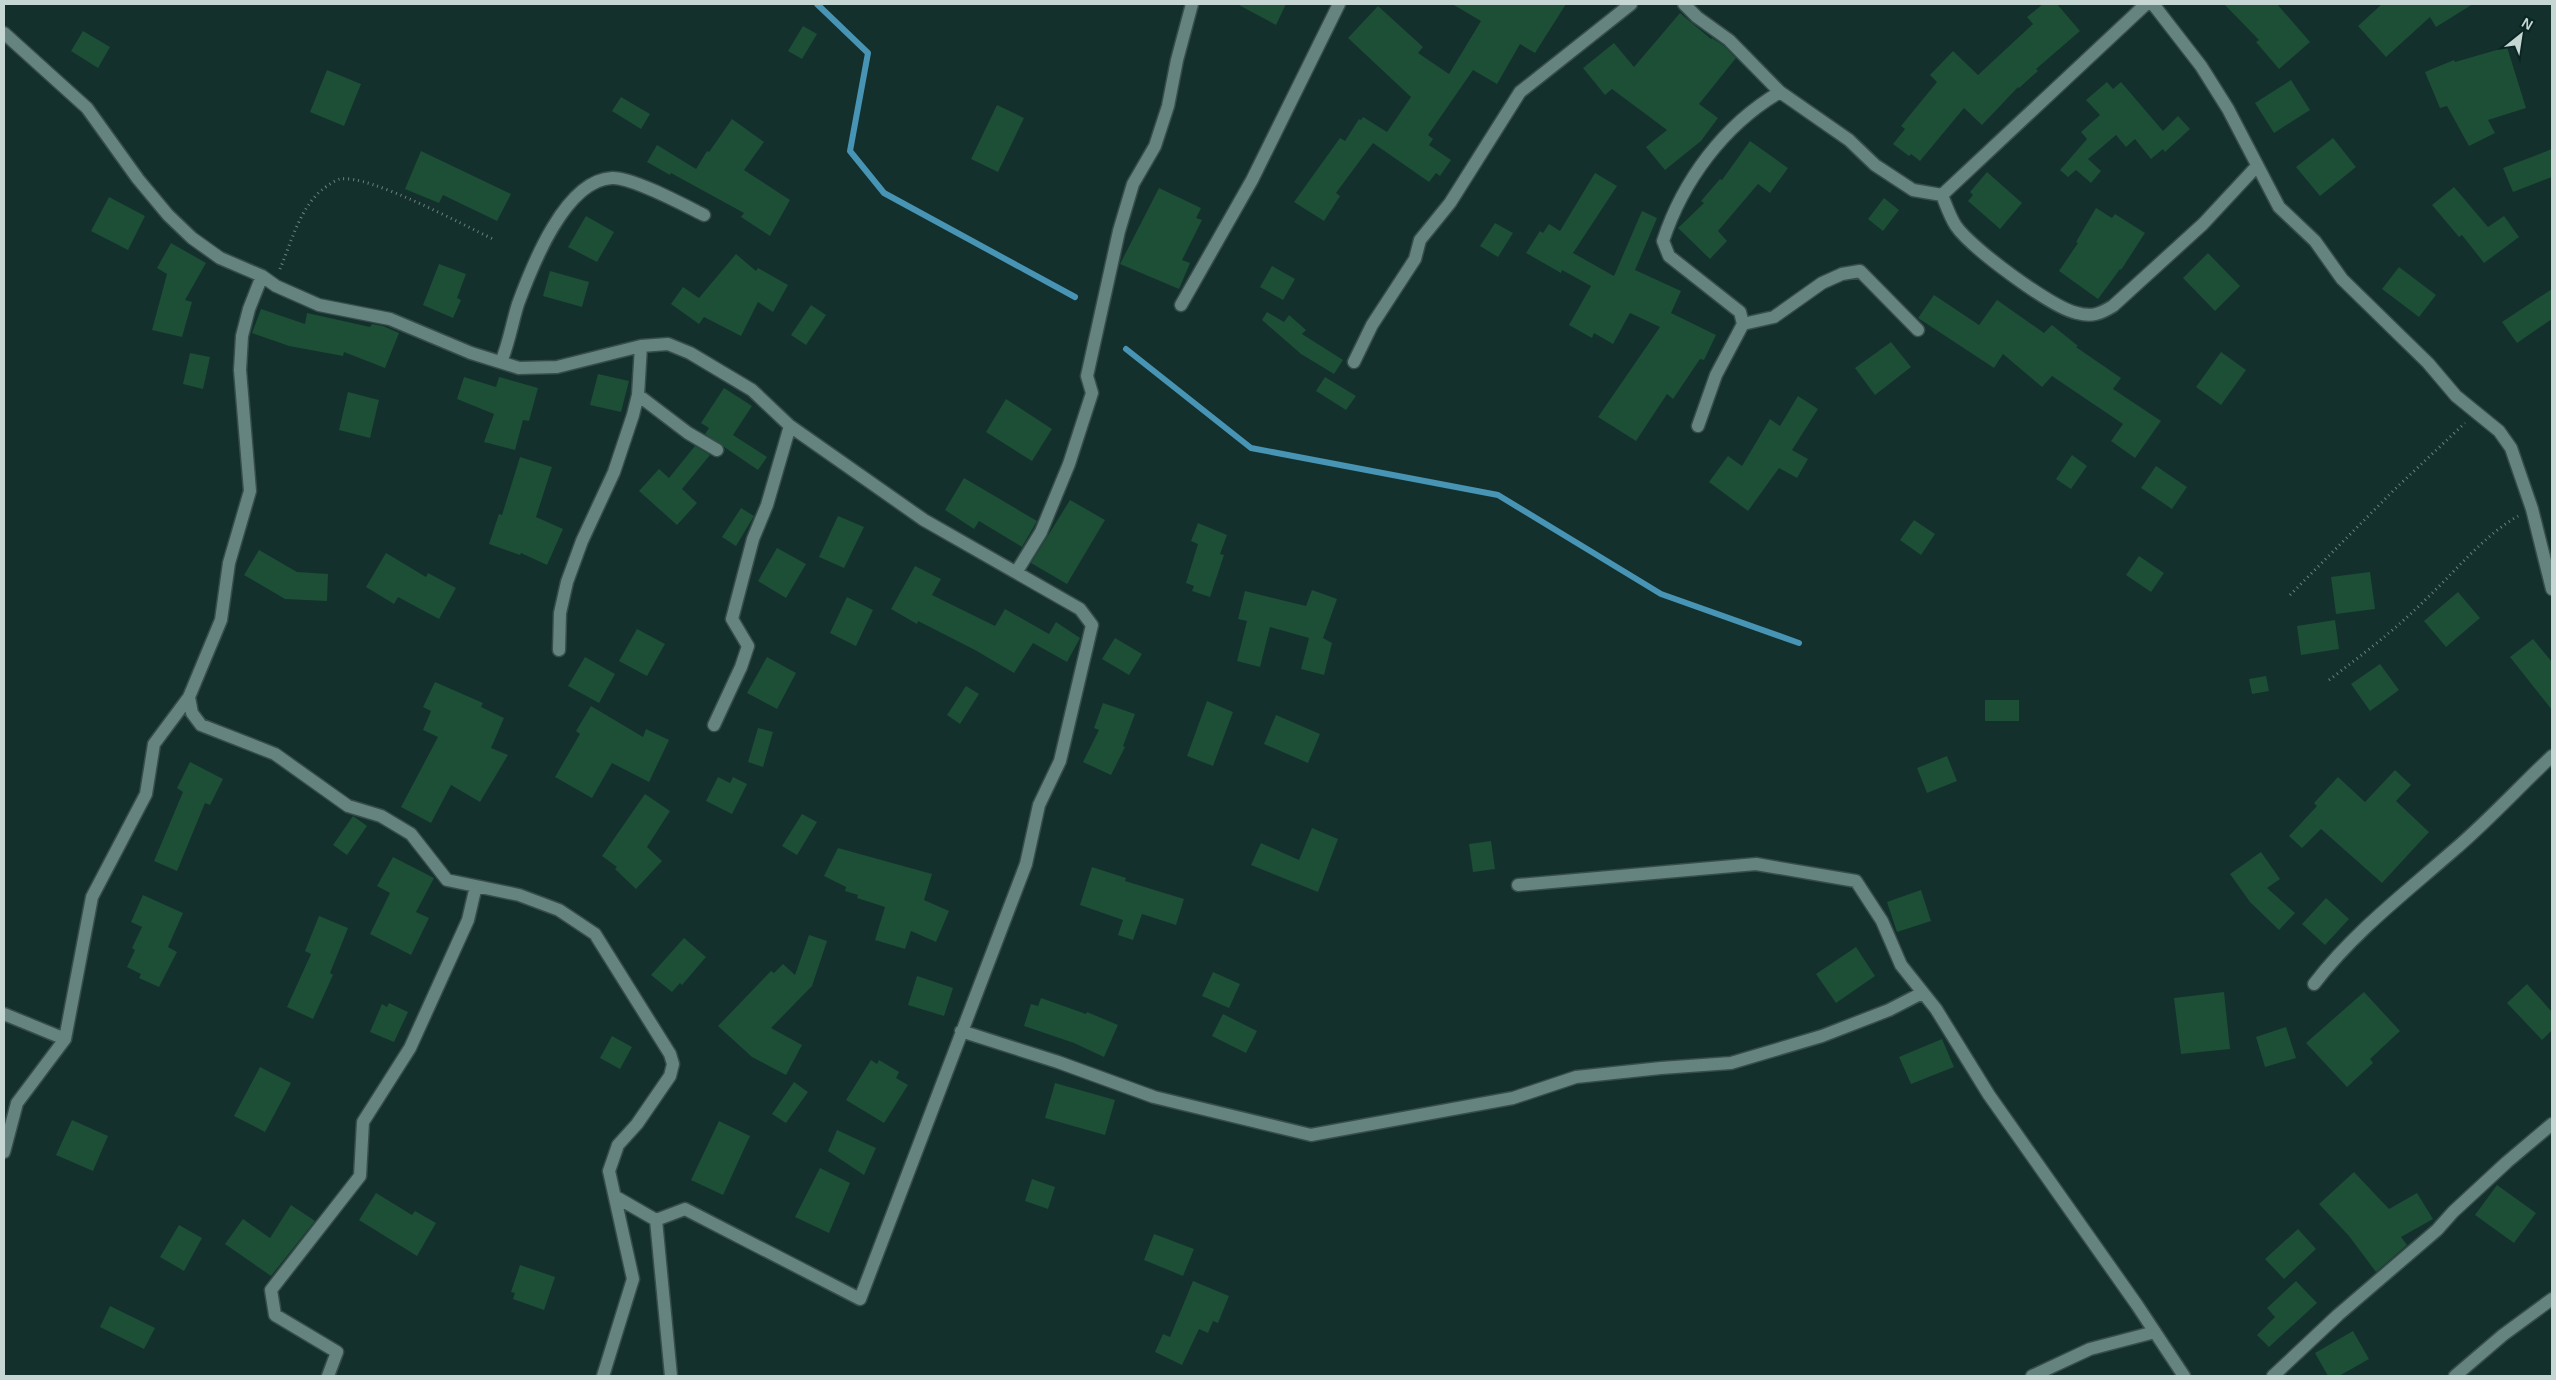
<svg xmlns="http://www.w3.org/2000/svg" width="2556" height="1380" font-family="Helvetica,sans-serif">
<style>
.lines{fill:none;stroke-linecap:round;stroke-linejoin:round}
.stream{stroke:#4894b5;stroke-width:6}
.building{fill:#1d4e36}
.minor-casing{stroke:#374d4a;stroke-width:15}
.path{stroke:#6c8380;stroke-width:3;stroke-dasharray:1 4;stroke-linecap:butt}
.minor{stroke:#65837f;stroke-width:12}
</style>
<rect width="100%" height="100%" fill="#13302d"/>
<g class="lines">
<path class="stream" d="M817,4L868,53L850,151L884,193L1075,297
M1126,349L1251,448L1498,495L1661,594L1799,643"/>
</g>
<path class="building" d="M1237,4H1286L1276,25Z
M1452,4H1566L1535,53L1520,44L1497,84L1473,70L1428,135L1433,139L1429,145L1451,160L1440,176L1436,173L1429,182L1373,143L1336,193L1340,196L1324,221L1294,202L1340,138L1345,141L1359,119L1361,120L1363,117L1387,132L1411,97L1348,38L1378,6L1423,47L1418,53L1449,74L1481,21Z
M2043,4H2057L2080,31L2036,69L2038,71L2019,88L2018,87L1982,125L1964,108L1920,161L1911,154L1909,156L1893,144L1905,129L1901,126L1937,82L1930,75L1953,51L1978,75L2033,24L2027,17Z
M2224,4H2277L2310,42L2279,69L2256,42L2259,40Z
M2382,4H2473L2436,27L2430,17L2386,57L2358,26Z
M1680,13L1711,39L1712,38L1724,46L1736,58L1699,104L1718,118L1701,141L1665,170L1646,147L1667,130L1612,89L1605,95L1583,68L1614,43L1634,67Z
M803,26L817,34L802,59L788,51Z
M83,31L110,47L98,68L71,51Z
M2507,47L2526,108L2488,120L2495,133L2469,146L2447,106L2440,108L2425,72L2454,60L2455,62Z
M327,70L361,84L344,126L310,112Z
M2291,80L2310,110L2274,133L2255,103Z
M2107,82L2113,89L2121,82L2163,131L2178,116L2190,129L2165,152L2163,149L2151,159L2135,139L2126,147L2116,135L2088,159L2101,171L2091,183L2076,170L2068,177L2060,170L2087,139L2081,132L2100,115L2086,100Z
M621,97L650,114L641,129L612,111Z
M997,105L1024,118L998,172L971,159Z
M732,119L764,142L744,170L790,200L770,236L741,217L744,213L671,173L670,175L647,162L657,145L696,169L707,151L709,152Z
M2333,138L2356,167L2320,196L2296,167Z
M1750,141L1788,168L1770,193L1758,184L1718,231L1727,241L1710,259L1678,228L1704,203L1701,201L1720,179L1722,180Z
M2552,149V177L2513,192L2503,168Z
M421,151L511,194L497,221L443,195L439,203L405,189Z
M1987,172L2022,203L2000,229L1968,201L1973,195L1970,192Z
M1595,173L1617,186L1573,253L1614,276L1642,211L1657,218L1635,270L1681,291L1671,313L1716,335L1704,360L1700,359L1673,399L1667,394L1636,441L1598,417L1660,327L1630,313L1613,344L1594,333L1592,338L1569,325L1591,286L1562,270L1561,273L1526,253L1540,231L1543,233L1549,224L1560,231Z
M2454,187L2488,227L2504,216L2519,237L2484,263L2462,235L2459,237L2432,205Z
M1159,188L1201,208L1196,218L1202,220L1182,260L1190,263L1179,289L1120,264Z
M109,197L145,216L128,250L91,231Z
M1884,198L1899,210L1883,231L1868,219Z
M2096,208L2112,218L2115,214L2145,233L2121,270L2120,269L2098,299L2059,271L2078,243L2076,242Z
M586,216L614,232L597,262L568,247Z
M1495,223L1513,233L1498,257L1480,246Z
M171,243L206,263L185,300L192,302L182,337L152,330L167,274L157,268Z
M2208,253L2240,286L2215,311L2183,278Z
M736,254L756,271L758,268L788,285L773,312L758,302L741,336L704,317L699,324L671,304L683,287L699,298Z
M439,264L466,274L457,298L461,300L453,318L423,305Z
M1272,266L1295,279L1283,300L1260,287Z
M2399,267L2436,295L2419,317L2382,289Z
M550,271L589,282L582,307L543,296Z
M2552,289V319L2517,343L2502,322Z
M1934,295L1979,325L1997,300L2044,333L2052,325L2078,346L2076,347L2121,378L2113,389L2161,421L2135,458L2111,441L2123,424L2052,376L2042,387L2003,354L1994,368L1918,318Z
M811,305L826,315L806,345L791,335Z
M261,309L305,324L307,313L370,327L372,324L383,326L399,333L385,368L344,352L343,356L289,346L252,333Z
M1267,312L1284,322L1289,315L1306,330L1302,334L1343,360L1334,374L1301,354L1262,320Z
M1891,342L1911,367L1875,395L1855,368Z
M2221,352L2246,370L2221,405L2196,387Z
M190,353L210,357L203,389L183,384Z
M598,374L629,381L621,412L590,405Z
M464,377L496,387L499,377L538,388L529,421L523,420L515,450L484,442L494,414L457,399Z
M1325,377L1356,396L1346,410L1316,391Z
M724,388L752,406L733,435L767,457L758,470L705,434L709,428L701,423Z
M348,392L379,400L370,438L339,430Z
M1798,396L1818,409L1792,450L1808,459L1797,478L1779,468L1748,511L1709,482L1728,456L1742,466L1770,419L1780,426Z
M1006,399L1052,429L1032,461L986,432Z
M695,446L710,455L682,489L697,503L677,525L639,491L659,469L669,478Z
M2072,455L2087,466L2071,489L2056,479Z
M520,457L552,467L536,517L563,529L547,565L521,553L520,555L489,544L499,514L502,515Z
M2156,466L2187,487L2172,509L2141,488Z
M964,478L1037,521L1022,547L979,521L974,529L945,510Z
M1070,500L1105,520L1067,584L1031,563Z
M741,508L754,516L736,546L722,537Z
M838,516L864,527L844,568L819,557Z
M1914,520L1935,534L1921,555L1900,540Z
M1198,523L1227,535L1220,554L1224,555L1210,597L1192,591L1194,586L1186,583L1198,544L1191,541Z
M777,548L806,564L786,598L758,581Z
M259,550L297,572L328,574L327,601L285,599L244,575Z
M386,553L426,577L428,573L456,588L439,619L398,597L394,604L366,587Z
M2139,556L2164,573L2151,592L2126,575Z
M915,566L941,579L932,595L995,626L1005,609L1049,634L1056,622L1080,638L1067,662L1033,643L1014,673L975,650L918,621L917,624L891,609Z
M2370,572L2375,609L2336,614L2331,577Z
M1312,590L1337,599L1323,638L1332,643L1324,675L1301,669L1309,638L1270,627L1260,667L1237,661L1247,621L1238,619L1245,591L1306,606Z
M2458,592L2480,618L2446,647L2424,621Z
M847,597L873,610L856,646L830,633Z
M2335,620L2339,649L2301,655L2297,626Z
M637,629L665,644L647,676L619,661Z
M1115,638L1142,654L1129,675L1102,659Z
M2533,639L2552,662V710L2510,657Z
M585,657L615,674L599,703L568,686Z
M767,657L796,673L777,709L747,693Z
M2380,664L2399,690L2370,711L2351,684Z
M2266,676L2269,691L2252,694L2249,679Z
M435,682L483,703L481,707L504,718L491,748L508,755L480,802L451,785L431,823L401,807L438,737L423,730L431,711L423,707Z
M966,686L979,694L960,724L947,715Z
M1985,700H2019V721H1985Z
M1207,701L1233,712L1213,766L1187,756Z
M1103,703L1135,714L1123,746L1125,747L1111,775L1083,762L1099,730L1094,728Z
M591,706L643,737L646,729L669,740L649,782L612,763L592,798L555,777L580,734L576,731Z
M1276,715L1320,734L1308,763L1264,744Z
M758,728L773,732L763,767L748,762Z
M1947,756L1957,781L1927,793L1917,768Z
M190,762L223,779L210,805L205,803L177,871L154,861L183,792L177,788Z
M2395,770L2411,785L2396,801L2429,832L2382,883L2321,829L2302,848L2289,836L2317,806L2314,803L2338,777L2365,802Z
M718,777L730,783L733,777L747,784L732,814L706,801Z
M645,794L670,811L647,847L662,861L636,889L615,869L617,867L602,856Z
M802,814L817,822L797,855L782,846Z
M353,816L367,826L347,855L333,845Z
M1312,828L1338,839L1318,892L1251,865L1261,843L1299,860Z
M1491,841L1495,869L1473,872L1469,844Z
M838,848L932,874L924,900L949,911L936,942L911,931L905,949L875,940L885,907L857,898L858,895L845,891L846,887L824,876Z
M2261,852L2280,879L2267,888L2295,913L2279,930L2250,902L2230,874Z
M393,857L434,878L416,912L429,918L411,955L370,934L390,893L377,886Z
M1092,867L1126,878L1125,881L1184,899L1176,925L1142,914L1133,940L1118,935L1123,920L1080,905Z
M1921,890L1931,921L1897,932L1887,902Z
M143,895L183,913L168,947L177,952L159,987L139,978L141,974L127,967L135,950L132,948L142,927L131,922Z
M2326,898L2349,919L2325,945L2302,924Z
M319,916L348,928L330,973L333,975L313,1019L287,1007L311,954L305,951Z
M809,935L827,941L812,986L771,1028L802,1045L786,1075L752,1057L718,1026L771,971L774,973L783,964L795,975Z
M684,938L706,957L682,985L680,983L672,992L651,975Z
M1856,947L1875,976L1836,1003L1816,974Z
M1213,972L1240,984L1229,1008L1202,996Z
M917,976L953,988L944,1016L908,1005Z
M2527,984L2552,1012V1030L2542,1040L2507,1003Z
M2224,992L2230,1049L2181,1054L2174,998Z
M2364,992L2400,1031L2370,1059L2373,1063L2347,1087L2306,1043Z
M1041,998L1086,1014L1087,1012L1118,1025L1104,1057L1074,1043L1024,1026L1031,1004L1038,1006Z
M389,1003L408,1012L394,1042L370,1032L382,1004L387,1007Z
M1223,1014L1257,1031L1246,1053L1212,1036Z
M2286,1027L2296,1058L2265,1067L2256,1037Z
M612,1036L632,1047L620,1069L600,1058Z
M1942,1039L1954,1067L1911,1084L1899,1057Z
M871,1060L877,1064L879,1060L899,1072L896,1078L908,1085L884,1123L846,1100Z
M260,1067L291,1083L265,1132L234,1116Z
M794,1082L808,1092L786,1123L772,1114Z
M1055,1083L1115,1100L1105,1135L1045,1118Z
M72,1120L108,1136L93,1171L56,1155Z
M719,1121L750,1136L723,1195L691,1180Z
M837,1130L876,1148L864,1175L828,1151Z
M820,1168L850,1183L829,1233L795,1217Z
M2354,1172L2389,1209L2417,1193L2433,1219L2401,1237L2407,1245L2376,1272L2349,1236L2319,1204Z
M1032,1179L1055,1187L1048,1209L1025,1201Z
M2497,1185L2536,1213L2514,1243L2475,1215Z
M376,1193L412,1215L415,1211L436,1223L417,1256L359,1220Z
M291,1205L315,1221L271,1276L225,1244L243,1219L270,1238Z
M179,1225L202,1238L184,1271L160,1257Z
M2298,1229L2316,1249L2284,1279L2265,1259Z
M1154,1234L1194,1249L1183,1276L1144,1260Z
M520,1265L555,1277L544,1310L513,1299L515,1293L511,1292Z
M1193,1281L1229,1296L1218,1323L1213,1321L1208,1333L1199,1329L1182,1365L1155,1352L1163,1334L1170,1337Z
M2296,1281L2317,1303L2269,1347L2257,1335L2275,1317L2267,1308Z
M110,1306L155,1328L144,1349L100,1327Z
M2353,1331L2369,1359L2339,1376H2328L2315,1353Z"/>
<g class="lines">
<defs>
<path id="minor" d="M1684,4L1697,17L1729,40L1780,92L1849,140L1875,165L1913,190L1942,195L2146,4
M2153,4L2201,66L2228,109L2279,207L2315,241L2342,279L2428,363L2456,396L2499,431L2511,448L2532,509L2552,589
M4,33L87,108L138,179L168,215L192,238L220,258L262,276L276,286L319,305L390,319L471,353L519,368L557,367L641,346L668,344L690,353L752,390L790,426L924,520L1080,609L1092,625L1060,761L1039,805L1026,864L860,1299L685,1209L656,1220
M1942,195C1946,205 1950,217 1956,226C1971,248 2052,308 2077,313C2092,317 2100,314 2113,306L2203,224L2257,166
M262,276L249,309L242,336L240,370L250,491L229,563L221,620L189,697L192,713L201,725L275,754L348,806L381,816L411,834L447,880L519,895L559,910L595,934L670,1054L673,1064L670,1076L637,1124L618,1145L609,1171L633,1279L603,1376
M1181,305L1252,180L1339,4
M1743,324L1774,317L1822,283L1842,274L1860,271L1918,330
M501,362C509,343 512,323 518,304C532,266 565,180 612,178C632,177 684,205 704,215
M1354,362L1372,325L1415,259L1420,240L1450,203L1520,92L1631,4
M638,395L688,433L717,450
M1698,426L1716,375L1743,324L1740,312L1669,256L1663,241C1683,180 1724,125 1780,92
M1017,571L1041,532L1069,464L1092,393L1087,376L1119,231L1133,184L1155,146L1168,106L1177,60L1192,4
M559,650L560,613L567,582L582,541L614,472L633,415L638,395L641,346
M714,725L741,667L748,646L732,619L753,539L767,505L790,426
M1518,885L1756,864L1856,881L1882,921L1901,965L1936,1009L1989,1095L2137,1305L2184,1376
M2314,984C2354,932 2405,893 2454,850C2488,821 2519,787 2552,756
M4,1014L65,1039
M961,1031L1058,1062L1154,1097L1311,1135L1513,1098L1576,1077L1661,1068L1731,1063L1822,1036L1889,1010L1922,993
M4,1152L17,1103L65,1039L92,897L146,794L154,744L189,697
M616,1197L656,1220L671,1376
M328,1376L337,1352L275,1315L271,1290L360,1176L363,1122L410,1048L468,920L476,886
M2032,1376L2090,1349L2155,1332
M2273,1376L2338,1315L2437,1230L2453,1212L2507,1162L2552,1124
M2455,1376L2503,1335L2552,1299"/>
</defs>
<use href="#minor" class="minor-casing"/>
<path class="path" d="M280,269C291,243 300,207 323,189C327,186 335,180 340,179C369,174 463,225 493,239
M2290,595L2395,489L2465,423
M2329,680C2362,655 2395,630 2424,601C2455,572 2482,537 2518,516"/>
<use href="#minor" class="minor"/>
</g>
<rect width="2556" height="1380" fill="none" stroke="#c6d6d3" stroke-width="10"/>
<g transform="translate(2521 35) rotate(30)" stroke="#092623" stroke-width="4" paint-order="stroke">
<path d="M0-4L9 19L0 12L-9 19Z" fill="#c6d6d3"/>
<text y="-8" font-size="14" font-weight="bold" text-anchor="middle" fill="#c6d6d3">N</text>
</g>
</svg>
